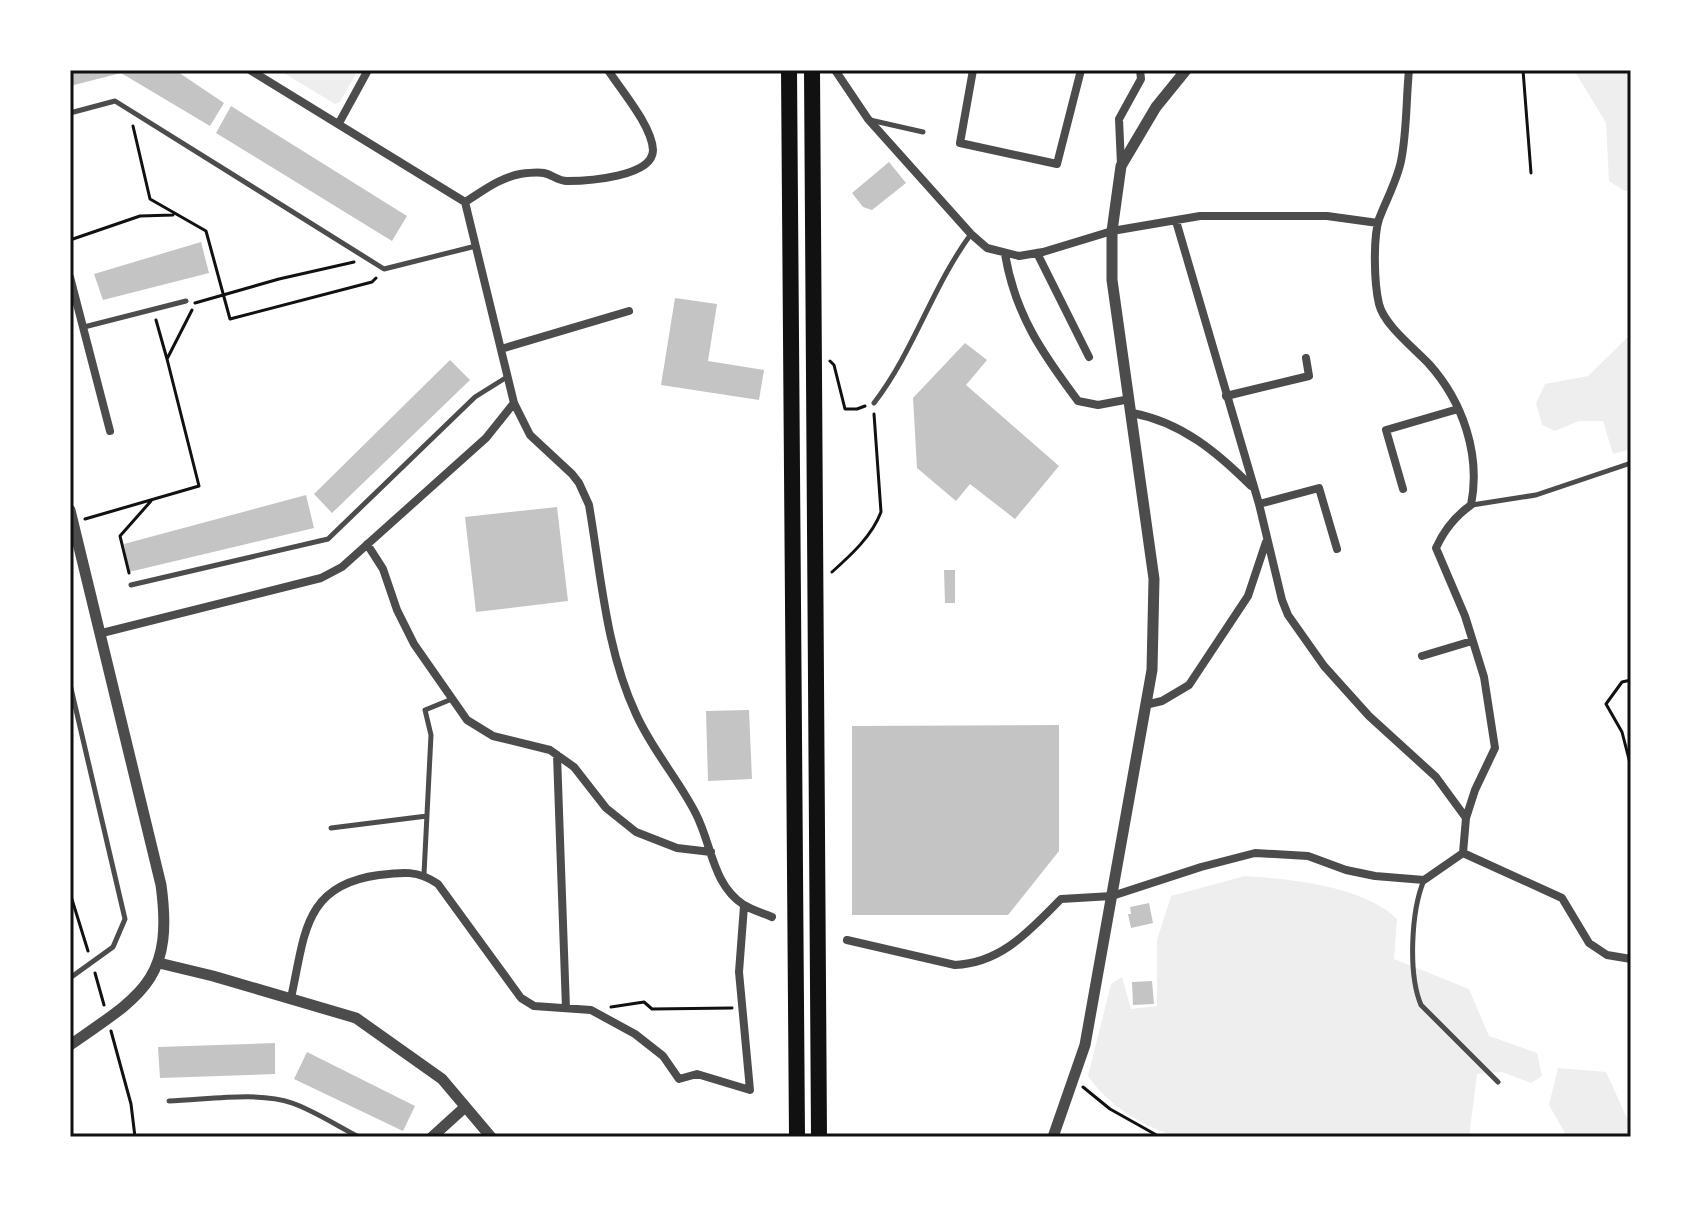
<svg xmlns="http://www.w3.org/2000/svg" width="1701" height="1207" font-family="'Times New Roman',serif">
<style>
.green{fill:#eee}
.building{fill:#c4c4c4}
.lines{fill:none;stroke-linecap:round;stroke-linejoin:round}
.path{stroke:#111;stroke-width:3}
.service{stroke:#4c4c4c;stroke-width:5}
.minor{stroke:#4c4c4c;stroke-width:8}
.tertiary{stroke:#4c4c4c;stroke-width:11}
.trunk{stroke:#111;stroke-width:16}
.neatline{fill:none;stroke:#111;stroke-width:3}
</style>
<rect width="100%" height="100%" fill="#fff"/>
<path class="green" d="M279,70H358L340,102L335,104Z
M1574,70H1631V190L1625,191L1609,181L1606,123Z
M1631,334V449L1613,454L1603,421H1579L1555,431L1542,425L1536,403L1545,384L1588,376Z
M1245,876C1290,879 1364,886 1397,919L1394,959L1469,989L1489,1036L1537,1053L1542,1076L1531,1083L1502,1072L1477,1074L1469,1137H1177C1141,1125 1110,1107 1088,1076L1111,984L1122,977L1131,1009L1157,1006V940L1171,896Z
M1558,1068L1606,1072L1626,1116L1631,1118V1137H1564L1565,1133L1549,1105Z"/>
<path class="building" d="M70,70H175L224,103L210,126L121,73L70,86Z
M231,106L407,216L392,241L216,133Z
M889,162L906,183L872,210L863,207L852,193Z
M201,242L209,273L103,300L94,274Z
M675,298L717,304L708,361L764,370L759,400L661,385Z
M965,343L987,360L966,385L1059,466L1015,519L970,484L956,501L917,468L913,398Z
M450,360L470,380L332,513L314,494Z
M306,495L314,528L129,572L124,544Z
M557,507L568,601L476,612L465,517Z
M944,570H955V603H945Z
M749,710L752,779L708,781L706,711Z
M1059,725V851L1008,915H852V726Z
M1149,903L1153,923L1131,928L1128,914H1131L1130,907Z
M1152,981L1154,1004L1133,1005L1132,982Z
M275,1043V1074L160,1078L158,1047Z
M307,1052L415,1106L403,1131L294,1079Z"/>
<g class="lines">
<path class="path" d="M1523,70L1531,173
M133,126L150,199L206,231L230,319L372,282L376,278
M70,240L140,216L173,215
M195,303L279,279L354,262
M156,320L167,359
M830,361L834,365L845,409H857L865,406
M85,519L199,486L167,359L192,310
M832,572C851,555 872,536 881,512L874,414
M129,573L120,536L151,501
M1631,680L1622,682L1606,704L1622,732L1631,767
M70,893L88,951
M95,973L104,1005
M611,1007L644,1002L652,1009L732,1008
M111,1031L131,1104L135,1137
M1083,1087L1110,1109L1160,1137"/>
<path class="service" d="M70,113L115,101L384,269L476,246
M870,120L923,132
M84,327L186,301
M874,403C914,351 932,287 971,234
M1472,505L1536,495L1631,463
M131,585L328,539L475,397L507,377
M70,684L125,919L113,947L70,978
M331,828L427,816
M424,874L431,735L425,710L452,699
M1424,880C1411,911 1408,974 1421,1005L1498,1082
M169,1101C206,1100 258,1091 292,1103C315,1111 337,1126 359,1137"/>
<path class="minor" d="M250,70L465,202L514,403L530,435L572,474L579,483L589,505C601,575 606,650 636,714C652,750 679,780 696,814C712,845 712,884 744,905C752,910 763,913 772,917
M835,70L868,119L971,234L987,248L1019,256L1043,252L1112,231L1200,216H1327L1378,223
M973,70L960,143L1057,164L1081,70
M1409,70C1406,100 1407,132 1401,161C1397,181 1386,200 1379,219C1373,238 1374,283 1379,304C1384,325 1414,348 1429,364C1463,402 1481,455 1471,505C1454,517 1444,530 1436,548L1465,616L1484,677L1495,748L1475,790L1466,818
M339,123L368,70
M1121,165L1119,119L1141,79L1140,70
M465,202C483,191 499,178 520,174C527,173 538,172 544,173C553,175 558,181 567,181C587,181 653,177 653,150C652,126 621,90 608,70
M1176,221L1259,504L1282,600L1288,615L1324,666L1369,716L1436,777L1466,818L1463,853
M1037,253L1089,357
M1005,254C1015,314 1042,353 1078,401L1098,405L1130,399
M70,277L110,431
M501,349L629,311
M1226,396L1309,376L1306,358
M1132,413C1181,422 1217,452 1251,486
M1403,489L1386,430L1458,409
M1259,504L1319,488L1337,549
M367,544L383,569L397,610L414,644L467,720L493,736L550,750L574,767L606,808L636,832L677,848L711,852
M102,633L321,578L342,567L486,438L514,403
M1422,656L1472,641
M1145,705L1162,701L1189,685L1248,596L1266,542
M557,755L566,1008
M1463,853L1562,898L1589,943L1607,955L1631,959
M847,940L955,965C1002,963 1030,930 1061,899L1112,896L1201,867L1255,853L1308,856L1346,870L1375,876L1424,880L1463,853
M291,998C305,935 303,885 379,875C402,872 418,870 438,884L521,998L534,1006L591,1010L635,1034L663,1056L679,1079L697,1074L750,1090L739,972L744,906"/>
<path class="tertiary" d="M70,510L161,885C174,980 142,995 70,1045
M159,963L213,976L356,1018L442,1079L491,1137
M432,1137L464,1108
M1053,1137L1085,1045L1152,670L1154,579L1112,280V231L1121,166L1156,107L1186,70"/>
<path class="trunk" d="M789,70L797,1137
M812,70L819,1137"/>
</g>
<rect width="1701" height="1207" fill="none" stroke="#ffffff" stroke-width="144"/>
<rect x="72" y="72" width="1557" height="1063" class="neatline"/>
</svg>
